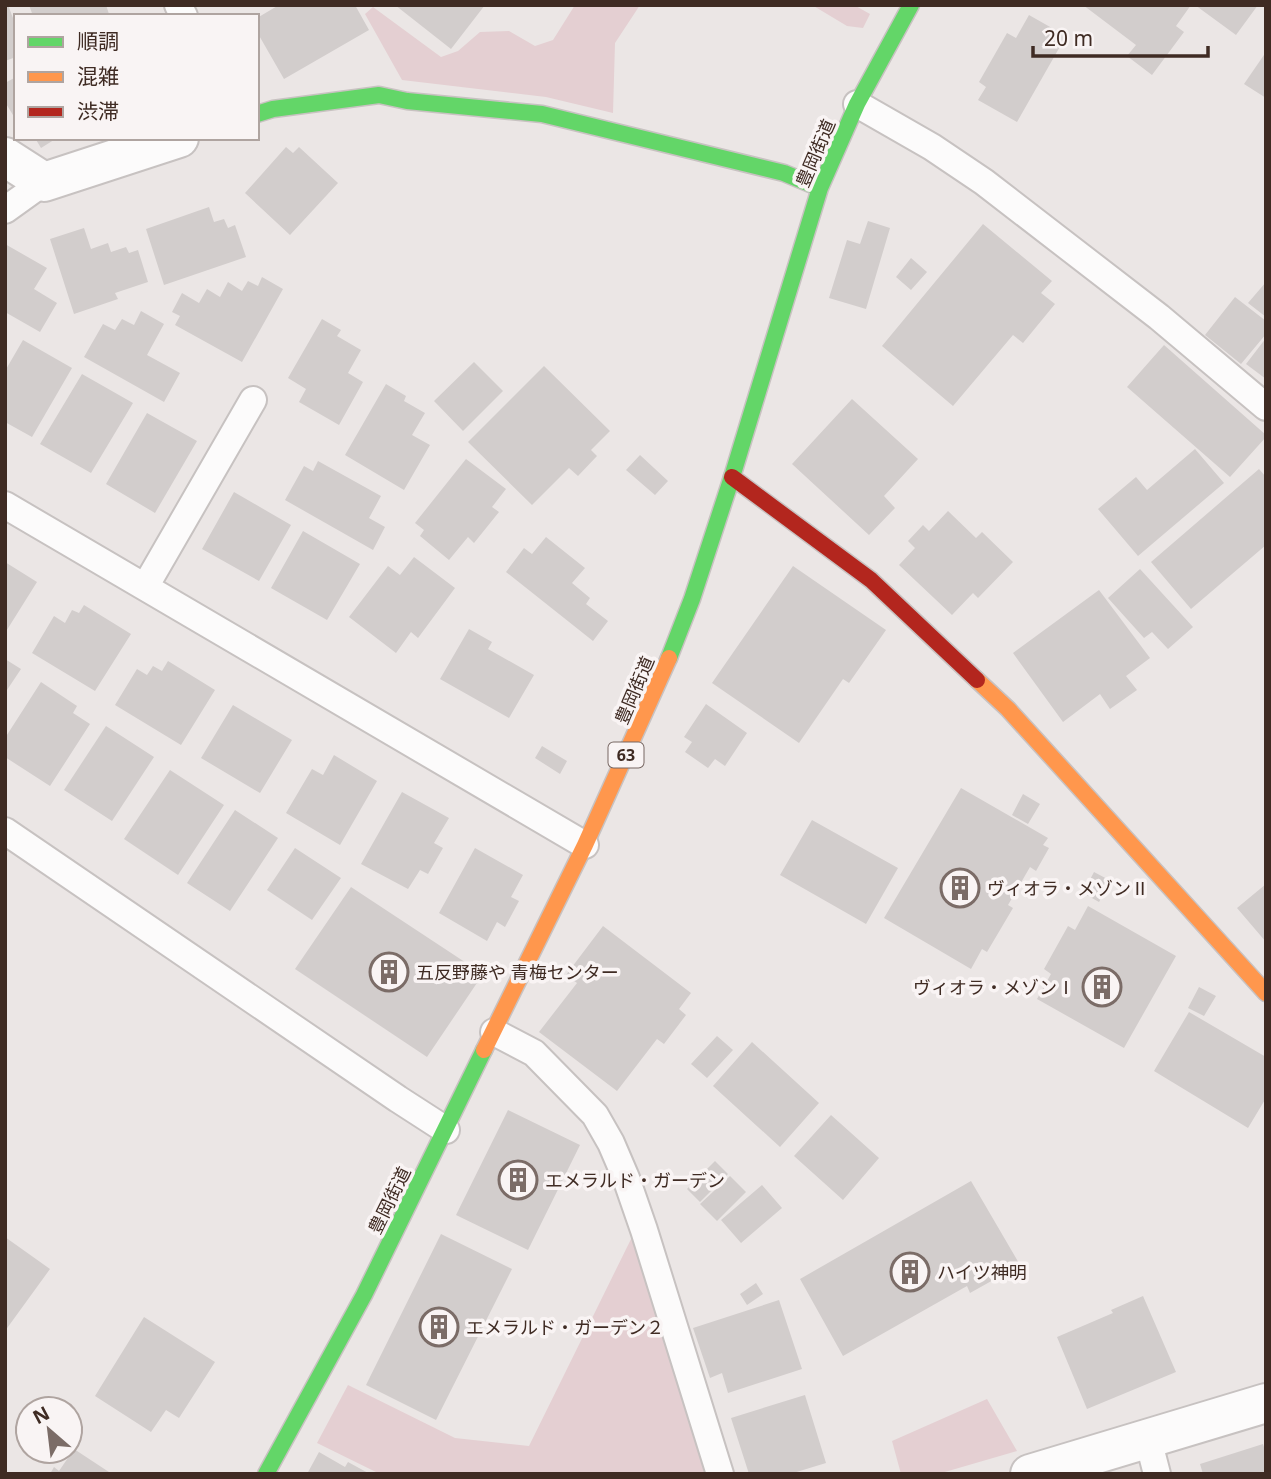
<svg xmlns="http://www.w3.org/2000/svg" width="1271" height="1479" font-family="'Noto Sans','Noto Sans JP',sans-serif">
<style>
.green{fill:#e4cfd2}
.building{fill:#d2cdcc}
.lines{fill:none;stroke-linecap:round;stroke-linejoin:round}
.lane-casing{stroke:#c7c2c1;stroke-width:30}
.street-casing{stroke:#c7c2c1;stroke-width:42}
.fast-casing{stroke:#c8c2c1;stroke-width:19}
.slow-casing{stroke:#c8c2c1;stroke-width:19}
.jam-casing{stroke:#c8c2c1;stroke-width:19}
.lane{stroke:#fcfbfb;stroke-width:26}
.street{stroke:#fcfbfb;stroke-width:38}
.fast{stroke:#63d668;stroke-width:16}
.slow{stroke:#ff974d;stroke-width:16}
.jam{stroke:#b3261e;stroke-width:16}
.labels{text-anchor:middle;dominant-baseline:central;stroke-width:7;stroke-linejoin:round;paint-order:stroke}
.shield{fill:#f9f4f4;stroke:#776762;stroke-width:2}
.shield-label{font-size:16px;font-weight:bold;fill:#3f2b23}
.street-label{font-size:18px;fill:#3f2b23;stroke:#f9f4f4}
.poi-label{font-size:18px;fill:#3f2b23;stroke:#f9f4f4;text-anchor:start}
</style>
<rect width="100%" height="100%" fill="#ebe6e5"/>
<path class="green" d="M575,5H640L615,43L613,113L546,97L402,80L365,14L373,7L441,57L458,51L480,32L509,31L535,46L553,40Z
M812,5H854L870,14L863,28L847,26Z
M634,1233L708,1474H380L317,1443L348,1385L455,1438L529,1446Z
M987,1399L1017,1451L938,1474H901L892,1441Z"/>
<path class="building" d="M5,5H8L16,26V57L5,61Z
M29,5H106L109,14L104,16H33Z
M279,5H355L369,30L284,79L257,32V18Z
M395,5H485L451,49Z
M1083,5H1191L1176,26L1184,32L1152,75L1127,56L1136,45Z
M1195,5H1258L1236,35Z
M1029,15L1066,36L1017,122L978,100L986,87L979,82L1007,33L1016,38Z
M1266,52V98L1244,84Z
M16,77V120L5,102V83Z
M35,138H57L41,148Z
M286,147L293,153L299,147L338,183L290,235L245,193Z
M209,207L214,222L224,219L228,228L235,225L246,257L164,285L146,229Z
M868,221L890,228L866,309L829,298L847,240L860,244Z
M983,224L1052,281L1041,293L1055,304L1023,343L1013,335L953,406L882,346Z
M84,228L91,249L108,243L111,252L126,247L129,253L138,250L148,282L115,293L118,299L74,314L50,239Z
M5,244L47,268L34,289L57,303L40,332L5,312Z
M911,258L927,272L911,290L896,277Z
M262,277L283,289L242,362L175,325L180,316L172,312L182,293L199,303L207,289L220,297L228,282L242,291L248,281L258,286Z
M1266,282V317L1248,303Z
M1235,297L1266,321V334L1241,364L1205,335Z
M141,311L164,324L147,355L180,373L164,402L84,357L103,324L115,330L122,319L134,325Z
M322,319L341,330L337,336L361,350L348,373L363,382L339,425L299,402L306,389L288,378Z
M1266,338V379L1246,364Z
M23,340L72,368L32,437L5,422V371Z
M1164,345L1266,435V437L1230,477L1127,387Z
M474,362L503,391L463,431L434,401Z
M544,366L610,431L591,450L597,456L578,476L569,468L532,505L468,442Z
M82,374L133,403L91,473L40,444Z
M386,384L406,396L404,401L425,413L412,435L430,445L404,490L345,455Z
M852,399L918,459L884,496L895,508L869,535L792,464Z
M147,413L197,441L155,513L106,484Z
M1195,449L1224,483L1138,556L1098,509L1136,477L1147,490Z
M640,455L668,481L655,495L626,470Z
M466,459L506,489L492,507L499,512L474,543L468,537L449,560L420,536L424,530L415,523Z
M318,461L381,496L369,518L385,527L373,550L285,500L304,466L313,471Z
M1259,469L1266,477V545L1191,609L1151,562Z
M234,492L291,525L259,581L202,549Z
M948,511L976,538L982,532L1013,562L978,598L973,593L952,615L899,565L915,548L908,541L923,525L929,531Z
M303,531L360,564L327,620L271,588Z
M546,537L585,568L572,583L590,598L586,604L608,621L593,641L506,572L524,548L532,554Z
M414,557L455,588L418,638L411,632L396,653L349,617L388,566L400,575Z
M5,562L37,582L5,633Z
M793,566L886,630L849,683L843,679L799,743L712,683Z
M1140,569L1193,627L1168,649L1152,632L1144,638L1108,598Z
M1099,590L1150,658L1126,676L1137,690L1110,709L1100,694L1063,722L1013,653Z
M84,605L131,634L95,691L32,653L54,616L65,623L72,610L79,613Z
M469,629L492,642L488,649L534,675L509,718L440,679Z
M5,659L21,669L5,693Z
M168,661L215,690L181,745L115,705L137,669L147,675L153,666L162,671Z
M41,682L77,706L73,713L90,724L50,786L5,757V738Z
M706,704L747,733L725,766L715,759L708,768L685,752L692,742L684,737Z
M233,705L292,740L260,793L201,758Z
M106,726L154,757L112,821L64,790Z
M542,746L567,761L560,774L535,758Z
M334,755L377,781L340,845L286,813L312,769L323,775Z
M170,770L224,805L178,875L124,839Z
M961,788L1048,838L1043,845L1049,848L1036,871L1030,867L1008,905L1013,908L987,952L982,949L971,969L884,918Z
M402,792L449,818L434,843L443,848L428,874L420,870L408,889L361,864Z
M1023,794L1040,804L1028,824L1012,815Z
M235,810L278,838L230,911L187,883Z
M812,820L898,868L866,924L780,875Z
M295,848L341,878L312,920L267,890Z
M475,848L523,875L511,897L519,901L505,927L497,922L487,941L439,913Z
M1094,872L1111,881L1099,902L1083,893Z
M1266,884V942L1237,908Z
M351,887L483,974L427,1057L295,969Z
M1088,906L1176,956L1124,1048L1037,999L1051,974L1044,969L1068,926L1075,930Z
M603,926L691,993L679,1009L686,1015L664,1044L657,1039L617,1091L539,1032L577,983L566,975Z
M1199,987L1216,996L1204,1016L1188,1008Z
M1189,1012L1266,1057V1098L1248,1128L1154,1071Z
M717,1036L733,1050L707,1078L691,1064Z
M752,1042L819,1103L780,1147L713,1086Z
M508,1110L580,1145L528,1250L456,1215Z
M831,1115L879,1158L843,1200L794,1156Z
M715,1161L728,1174L700,1202L687,1189Z
M730,1176L746,1192L717,1221L700,1204Z
M971,1181L1020,1265L970,1293L967,1286L843,1356L800,1279Z
M762,1185L782,1208L741,1243L721,1220Z
M441,1234L512,1269L436,1420L366,1385Z
M5,1237L50,1269L5,1331Z
M756,1283L763,1294L747,1305L740,1294Z
M1143,1296L1176,1372L1087,1409L1057,1337L1113,1313L1111,1310Z
M779,1300L802,1369L728,1393L722,1373L710,1378L693,1328Z
M144,1317L215,1362L179,1418L166,1410L151,1432L95,1396Z
M805,1395L826,1463L790,1474H749L731,1418Z
M1263,1444L1266,1453V1474H1203L1200,1464Z
M74,1449L112,1474H50L54,1467L59,1471Z
M319,1452L345,1467L348,1462L370,1474H307Z"/>
<g class="lines">
<defs>
<path id="lane" d="M178,5L184,16
M857,104L932,147L984,182L1159,317L1266,407
M5,210L44,182
M5,505L585,845
M145,587L253,400
M5,831L398,1099L446,1130
M494,1032L534,1053L595,1115L611,1143L626,1178L644,1230L720,1474
M1148,1439L1157,1474"/>
<path id="street" d="M5,157L44,182L179,138
M1030,1474L1266,1403"/>
<path id="fast" d="M257,114L273,109L379,95L407,101L542,114L784,173L820,188
M669,658L692,599L732,477L820,188L857,104L911,5
M266,1474L364,1295L484,1050"/>
<path id="slow" d="M977,680L1008,709L1266,993
M484,1050L585,845L669,658"/>
<path id="jam" d="M732,477L871,580L977,680"/>
</defs>
<use href="#lane" class="lane-casing"/>
<use href="#street" class="street-casing"/>
<use href="#fast" class="fast-casing"/>
<use href="#slow" class="slow-casing"/>
<use href="#jam" class="jam-casing"/>
<use href="#lane" class="lane"/>
<use href="#street" class="street"/>
<use href="#fast" class="fast"/>
<use href="#slow" class="slow"/>
<use href="#jam" class="jam"/>
</g>
<defs>
<symbol id="building-ring" viewBox="-11 -11 22 22"><circle r="9.5" fill="#f9f4f4" stroke="#7b6c67" stroke-width="1.5"/><path d="M-4-6H4V6H1V3H-1V6H-4ZM-2.5-4.3h1.7v1.8h-1.7ZM.8-4.3h1.7v1.8H.8ZM-2.5-1h1.7V.8h-1.7ZM.8-1h1.7V.8H.8Z" fill="#7b6c67"/></symbol>
</defs>
<g fill-rule="evenodd">
<use href="#building-ring" x="938" y="866" width="44" height="44"/>
<use href="#building-ring" x="367" y="950" width="44" height="44"/>
<use href="#building-ring" x="1080" y="965" width="44" height="44"/>
<use href="#building-ring" x="496" y="1158" width="44" height="44"/>
<use href="#building-ring" x="888" y="1250" width="44" height="44"/>
<use href="#building-ring" x="417" y="1305" width="44" height="44"/>
</g>
<g class="labels">
<rect class="shield" x="608.5" y="742.5" width="35" height="25" rx="5"/>
<g class="shield-label">
<text x="626" y="755">63</text>
</g>
<g class="street-label">
<text transform="translate(815 153) rotate(-67)">豊岡街道</text>
<text transform="translate(634 690) rotate(-67)">豊岡街道</text>
<text transform="translate(389 1200) rotate(-64)">豊岡街道</text>
</g>
<g class="poi-label">
<text x="987" y="888">ヴィオラ・メゾンⅡ</text>
<text x="416" y="972">五反野藤や 青梅センター</text>
<text x="1075" y="987" text-anchor="end">ヴィオラ・メゾンⅠ</text>
<text x="545" y="1180">エメラルド・ガーデン</text>
<text x="937" y="1272">ハイツ神明</text>
<text x="466" y="1327">エメラルド・ガーデン２</text>
</g>
</g>
<rect width="1271" height="1479" fill="none" stroke="#3f2b23" stroke-width="14"/>
<rect x="14" y="14" width="245" height="126" fill="#f9f4f4" stroke="#afa4a0" stroke-width="2"/>
<rect x="28" y="37" width="35" height="10" fill="#63d668" stroke="#afa4a0" stroke-width="2"/>
<text x="77" y="49" font-size="21" fill="#3f2b23">順調</text>
<rect x="28" y="72" width="35" height="10" fill="#ff974d" stroke="#afa4a0" stroke-width="2"/>
<text x="77" y="84" font-size="21" fill="#3f2b23">混雑</text>
<rect x="28" y="107" width="35" height="10" fill="#b3261e" stroke="#afa4a0" stroke-width="2"/>
<text x="77" y="119" font-size="21" fill="#3f2b23">渋滞</text>
<g transform="translate(49 1430) rotate(332)"><circle r="33" fill="#f9f4f4" stroke="#afa4a0" stroke-width="2"/>
<path d="M0-5L12 26L0 18L-12 26Z" fill="#7b6c67"/>
<text y="-10" font-size="19" font-weight="bold" text-anchor="middle" fill="#3f2b23">N</text>
</g>
<path d="M1033 46v10h175v-10" fill="none" stroke="#3f2b23" stroke-width="3.5"/>
<text x="1044" y="46" font-size="21" fill="#3f2b23" stroke="#f9f4f4" stroke-width="5" paint-order="stroke">20 m</text>
</svg>
